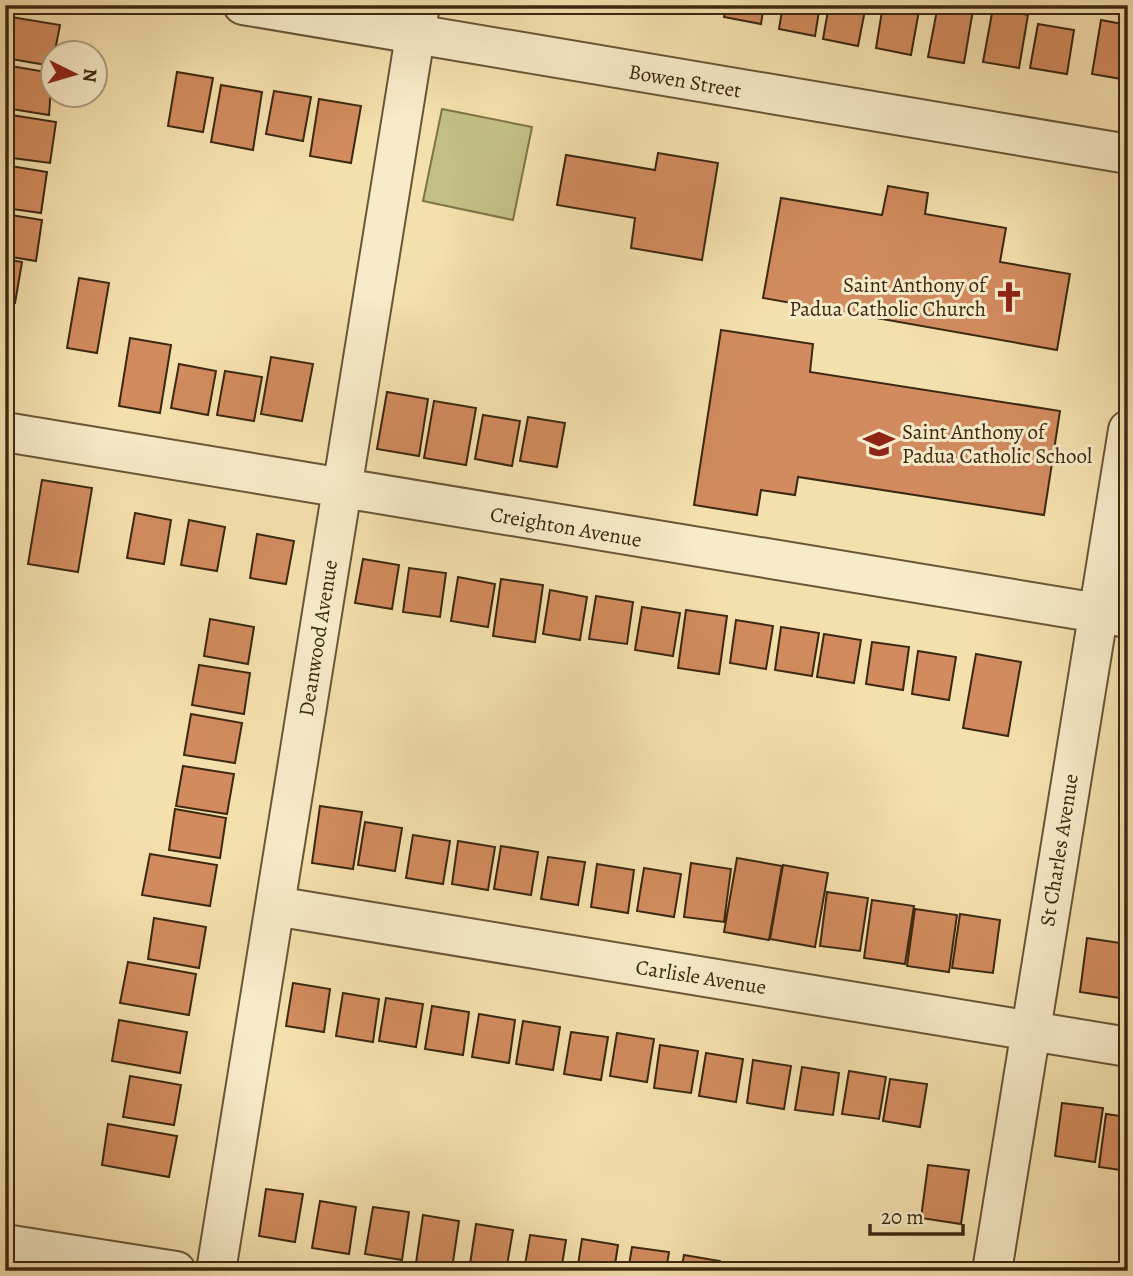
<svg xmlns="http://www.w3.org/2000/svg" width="1133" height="1276" font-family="Alegreya,serif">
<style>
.green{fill:#c2c085;stroke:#7f744a;stroke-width:2}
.building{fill:#d18b5e;stroke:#3c2810;stroke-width:2}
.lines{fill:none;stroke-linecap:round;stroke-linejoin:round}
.minor-casing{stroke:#6a5637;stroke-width:42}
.minor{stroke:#f8ebca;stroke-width:38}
.labels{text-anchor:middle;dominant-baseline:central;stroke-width:6;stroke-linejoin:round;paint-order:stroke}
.street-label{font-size:21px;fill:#3c2810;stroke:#f8ebca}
.poi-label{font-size:21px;fill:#3c2810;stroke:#f8ebca;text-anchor:end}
</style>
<rect width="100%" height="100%" fill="#f4e0ad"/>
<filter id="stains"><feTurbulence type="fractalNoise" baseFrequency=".00286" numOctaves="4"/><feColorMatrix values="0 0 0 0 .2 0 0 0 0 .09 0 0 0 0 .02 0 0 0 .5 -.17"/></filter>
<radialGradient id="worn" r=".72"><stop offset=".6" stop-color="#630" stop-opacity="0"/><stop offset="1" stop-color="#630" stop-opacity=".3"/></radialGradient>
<path class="green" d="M442,109L532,127L513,220L423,201Z"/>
<path class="building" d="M727,5H764L761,24L724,17Z
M783,5H820L815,36L779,29Z
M829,5H866L858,46L823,39Z
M883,5H920L911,55L876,48Z
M938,5L973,10L964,63L928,57Z
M993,8L1028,15L1019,68L983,62Z
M5,16L60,25L52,66L5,58Z
M1101,20L1128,25L1127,80L1092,74Z
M1038,24L1074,30L1067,74L1030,68Z
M5,65L52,73L49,115L5,108Z
M177,72L213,78L203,132L168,126Z
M221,85L262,92L253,150L211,142Z
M274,91L311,97L303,141L266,134Z
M319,99L361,106L351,163L310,156Z
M5,114L56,122L50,163L5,157Z
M658,153L718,163L702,260L631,248L635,218L557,205L566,155L655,170Z
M5,165L47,172L41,213L5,208Z
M888,186L928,193L925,214L1006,228L1000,262L1070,274L1057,350L763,298L781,198L882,215Z
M5,214L42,220L36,261L5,256Z
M5,259L22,262L15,303L5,302Z
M79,278L109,283L97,353L67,348Z
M721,330L813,344L810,372L1060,411L1044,515L798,477L795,495L761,490L757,515L694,505Z
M130,338L171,345L160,413L119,406Z
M271,357L313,364L302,421L261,414Z
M179,364L216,371L208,415L171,408Z
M225,371L262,377L254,421L217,415Z
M387,392L428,399L419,456L377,449Z
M434,401L476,408L466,465L424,458Z
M483,415L520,421L512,466L475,459Z
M528,417L565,423L557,467L520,461Z
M42,480L92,488L78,572L28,564Z
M135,513L171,520L164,564L127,558Z
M189,520L225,527L217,571L181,565Z
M257,534L294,541L286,584L250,578Z
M363,559L399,565L392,609L355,603Z
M409,568L446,573L440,617L403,612Z
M458,577L495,584L488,627L451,621Z
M501,579L543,585L535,642L493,636Z
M550,590L587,597L580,640L543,634Z
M596,596L633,602L627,644L589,639Z
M642,607L680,613L673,656L635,650Z
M686,610L727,616L719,674L678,668Z
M210,619L254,627L248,664L204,656Z
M736,620L773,626L766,669L730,663Z
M781,627L819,633L812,676L775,670Z
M824,634L861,640L854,683L817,677Z
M872,642L909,647L903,690L866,684Z
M918,651L956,657L949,700L912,694Z
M976,654L1021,662L1008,736L963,728Z
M199,665L250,673L244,714L192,705Z
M191,714L242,723L235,763L184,755Z
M183,766L234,774L227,814L176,806Z
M320,806L362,812L353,869L312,863Z
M175,809L226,818L220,858L169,850Z
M365,822L402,828L395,871L358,865Z
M413,835L450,841L443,884L406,878Z
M458,841L495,847L488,890L452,884Z
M501,846L538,852L531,895L494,889Z
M150,854L217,865L210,906L142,895Z
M548,857L585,862L578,905L541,899Z
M737,858L782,866L769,940L724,932Z
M691,863L731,869L724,922L684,917Z
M597,864L634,870L628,913L591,907Z
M783,865L828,873L815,947L770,939Z
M644,868L681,874L674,917L637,911Z
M827,892L868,898L860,951L820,946Z
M872,900L914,906L905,964L864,958Z
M915,909L957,915L949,972L907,966Z
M960,914L1000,920L993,973L952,968Z
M154,918L206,927L199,968L148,959Z
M1087,938L1127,944L1120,998L1080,992Z
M128,962L196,974L189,1015L120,1003Z
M293,983L330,989L324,1032L286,1026Z
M343,993L379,999L373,1042L336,1036Z
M386,998L423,1004L416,1047L379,1041Z
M432,1006L469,1012L463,1055L425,1049Z
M479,1014L515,1020L509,1063L472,1057Z
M119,1020L187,1032L180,1073L112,1061Z
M523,1021L560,1027L553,1070L516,1064Z
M571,1032L608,1037L601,1080L564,1074Z
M617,1033L654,1039L647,1082L610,1076Z
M660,1045L698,1051L691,1093L654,1088Z
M706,1053L743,1059L736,1102L699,1096Z
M753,1060L791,1066L784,1109L747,1103Z
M802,1067L839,1073L833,1115L795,1110Z
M849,1071L886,1077L879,1119L842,1114Z
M130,1076L181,1085L174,1125L123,1117Z
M890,1079L927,1084L920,1127L883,1121Z
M1062,1103L1103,1108L1095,1162L1055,1156Z
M1106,1114L1128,1117V1171L1099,1167Z
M108,1124L177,1136L169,1177L102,1165Z
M928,1165L969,1170L961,1224L921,1218Z
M266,1189L303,1194L295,1242L259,1236Z
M320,1201L356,1207L349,1254L312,1248Z
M373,1207L409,1212L402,1260L365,1254Z
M423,1215L459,1221L452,1269L416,1263Z
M476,1224L513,1230L506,1271H469Z
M530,1235L566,1240L561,1271H524Z
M582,1239L618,1245L614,1271H577Z
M632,1247L669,1252L666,1271H628Z
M684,1255L720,1261L719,1271H681Z"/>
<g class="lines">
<defs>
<path id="minor" d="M243,5L1128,154
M5,432L1128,618
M275,906L1128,1047
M5,1244L176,1271
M216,1271L420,5
M992,1271L1128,430"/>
</defs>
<use href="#minor" class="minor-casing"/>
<use href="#minor" class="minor"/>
</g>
<defs>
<symbol id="church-bare" viewBox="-9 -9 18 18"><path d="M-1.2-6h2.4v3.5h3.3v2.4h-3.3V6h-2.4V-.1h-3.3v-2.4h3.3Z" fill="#8f2418" stroke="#f8ebca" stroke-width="2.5" paint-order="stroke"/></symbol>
<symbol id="school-bare" viewBox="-9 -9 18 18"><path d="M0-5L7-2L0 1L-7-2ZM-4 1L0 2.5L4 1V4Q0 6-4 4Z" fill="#8f2418" stroke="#f8ebca" stroke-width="2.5" paint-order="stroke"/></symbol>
</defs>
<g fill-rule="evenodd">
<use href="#church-bare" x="987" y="275" width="44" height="44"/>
<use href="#school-bare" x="857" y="422" width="44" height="44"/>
</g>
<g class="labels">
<g class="street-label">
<text transform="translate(685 81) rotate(10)">Bowen Street</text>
<text transform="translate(566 527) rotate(10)">Creighton Avenue</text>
<text transform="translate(318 638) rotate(-81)">Deanwood Avenue</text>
<text transform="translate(1059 850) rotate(-81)">St Charles Avenue</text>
<text transform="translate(701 977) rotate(9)">Carlisle Avenue</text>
</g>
<g class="poi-label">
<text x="986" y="285">Saint Anthony of<tspan x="986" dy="24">Padua Catholic Church</tspan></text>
<text x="902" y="432" text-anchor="start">Saint Anthony of<tspan x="902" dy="24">Padua Catholic School</tspan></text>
</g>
</g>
<rect width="1133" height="1276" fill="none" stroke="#f4e0ad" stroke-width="28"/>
<rect x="7" y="7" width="1119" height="1262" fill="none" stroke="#3c2810" stroke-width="3.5"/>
<rect x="14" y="14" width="1105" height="1248" fill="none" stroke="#3c2810" stroke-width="2"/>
<g transform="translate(74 74) rotate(95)"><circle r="33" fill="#f8ebca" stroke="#ad9d80" stroke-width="2"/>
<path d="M0-5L12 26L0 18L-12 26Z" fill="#8f2418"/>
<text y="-10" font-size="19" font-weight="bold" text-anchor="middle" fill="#3c2810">N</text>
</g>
<path d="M870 1224v10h93v-10" fill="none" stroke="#3c2810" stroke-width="3.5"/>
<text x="881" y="1224" font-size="21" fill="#3c2810" stroke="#f8ebca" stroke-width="5" paint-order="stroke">20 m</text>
<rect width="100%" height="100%" filter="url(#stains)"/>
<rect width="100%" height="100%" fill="url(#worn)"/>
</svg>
